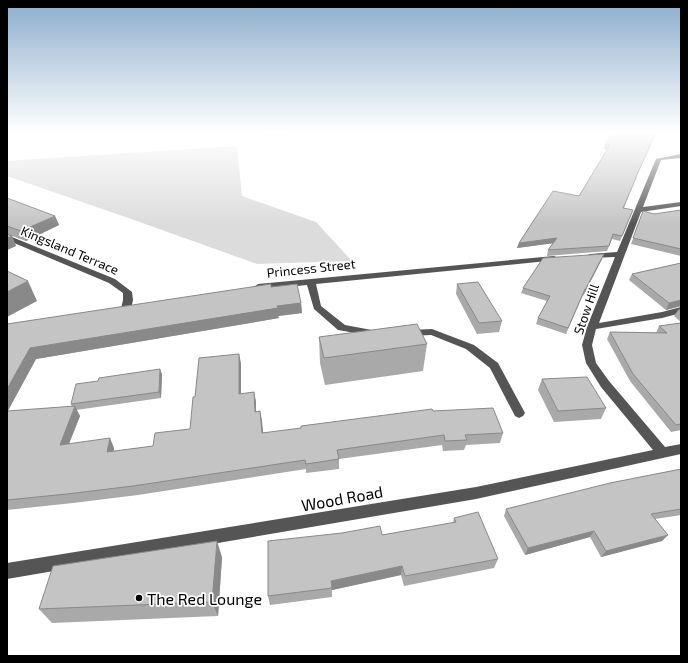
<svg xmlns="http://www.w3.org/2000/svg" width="688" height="663" font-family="'Exo 2',sans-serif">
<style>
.green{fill:#dcdcdc}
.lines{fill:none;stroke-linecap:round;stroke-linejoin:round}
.minor{fill:#555;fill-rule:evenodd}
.wall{fill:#a9a9a9}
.shaded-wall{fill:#898989}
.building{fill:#c4c4c4;stroke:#898989}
.poi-dot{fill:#000;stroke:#fff;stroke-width:1.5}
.labels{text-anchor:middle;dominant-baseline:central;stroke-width:3.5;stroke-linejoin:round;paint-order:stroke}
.street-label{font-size:13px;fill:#000;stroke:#fff}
.near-street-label{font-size:16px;fill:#000;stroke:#fff}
.near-poi-label{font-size:16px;fill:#000;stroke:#fff;text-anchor:start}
</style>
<rect width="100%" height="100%" fill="#fff"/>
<path class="green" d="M183,133H287L285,136Z
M237,146L242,196L316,222L352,261L257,264L137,221L7,176V161Z"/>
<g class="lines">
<path class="minor" d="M681,154V158L661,160L643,207L681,202V206L641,212L599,323L662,312L681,307V313L662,318L596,329L592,345L596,363L609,381L665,447L681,444V454L476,499L7,579V563L476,487L653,450L601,387L586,363L582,345L587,327L615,257L590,258L586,256L590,254L617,252L656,159Z
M7,235L115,279L132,292L133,300L131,309L126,312L123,311L121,309L123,300V293L109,283L7,240Z
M554,256L558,258L557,260L316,284L321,306L345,325L377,331L378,333L377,335L373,336L338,330L314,309L307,285L258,290L254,287L258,284Z
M432,329L474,345L498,363L525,413L523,416L519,418L515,416L490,368L466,349L431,335L409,336L404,333L409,330Z"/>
</g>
<path class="wall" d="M656,133L635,179L624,208L633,210L620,241L612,239L607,251L547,256L548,250L553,243L517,248L519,243L579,196L607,150L604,149L605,145Z
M7,198L55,216L59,225L26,241L12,236L16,246L7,250Z
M681,210V256L631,244L643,211L654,214Z
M602,259L583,296V295L566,334L536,324L538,318L547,301L521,293L523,288Z
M681,263V306L666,310L629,280L632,274Z
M457,284L502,321L499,332L477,334L456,294Z
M271,287L301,303L302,313L278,316L279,318L36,359L8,411L72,407L71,404L162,374L161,398L76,410L80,416L69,443L114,448V451L153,446L190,429L195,397L241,363V394L254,392L256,402V411H260L263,433L433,411L503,433L500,443L466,445L464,450L443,451L442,445L339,459V469L306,473V469L138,495L73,503L7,510V324Z
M681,309V322L674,316L678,310Z
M681,323V430L671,432L630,381L607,339L610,332L656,333L659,326Z
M319,337L427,344L423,371L325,385L320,363Z
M542,379L606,408L601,419L554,422L538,390Z
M681,469V515L655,519L662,541L601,557L590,537L525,555L504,516L506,509Z
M454,518L498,559L494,568L404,586L401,575L332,590V597L270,605L268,596L382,535L453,523Z
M222,557L218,616L52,623L39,609Z"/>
<path class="shaded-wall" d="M55,216L59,225L26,241L21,231Z
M12,236L16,246L7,250V238Z
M557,238L555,243L517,248L519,243Z
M604,254L602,259L583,296L585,290Z
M28,281L37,301L7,317V292Z
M681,300V306L666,310L669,303Z
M301,303L302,313L278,316L279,318L36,359L7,412V389L30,348L277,306Z
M239,354L241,363V404L239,394Z
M160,369L162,374L161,398L159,392Z
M254,392L256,402V421L255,412Z
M75,406L80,416L65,454L60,445Z
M260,411L262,420L264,443L262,433Z
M110,438L114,448L111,462L107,452Z
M594,531L590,537L525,555L528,548Z
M668,535L662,541L601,557L606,551Z
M217,541L222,557L218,616L212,602Z
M402,566L401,575L332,590L331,581Z"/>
<path class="building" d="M612,133H656L635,179L636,178L623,208L633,210L622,236L613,234L609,246L548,250L557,238L519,243L553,191L579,196L610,145H605Z
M7,198L55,216L21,231L7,226Z
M681,210V249L633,238L643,211L654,214Z
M7,234L12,236L7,238Z
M604,254L585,290V289L568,328L538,318L550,296L523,288L543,258Z
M681,263V300L669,303L632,274Z
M7,271L28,281L7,292Z
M478,282L502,321L479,323L457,284Z
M271,284V287L297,284L301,303L277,306L278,308L30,348L7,389V324Z
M681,309V312L678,310Z
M681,323V352H680H681V424L676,425L633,374L610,332L667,333L659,326Z
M417,324L427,344L324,358L319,337Z
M239,354V394L254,392L255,412L260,411L262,433L301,428V426L432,409L433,411L493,408L503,433L465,435L467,440L445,441L444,435L337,450L339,459L306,464L305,460L133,486L67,494L7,500V411L75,406L60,445L110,438L107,452L153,446L155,433L190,429L193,397H195L199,358Z
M160,369L159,392L71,404L76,384L98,381L99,378Z
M587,377L606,408L558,411L542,379Z
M681,469V509L651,514L668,535L606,551L594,531L528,548L506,509L610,483Z
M478,512L498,559L405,576L402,566L331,581L332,588L268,596V541L342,533L380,526L382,535L456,522L454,518Z
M217,541L212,602L39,609L53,566Z"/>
<linearGradient id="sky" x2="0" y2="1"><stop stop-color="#8cadcc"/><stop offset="0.59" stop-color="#fff"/><stop offset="1" stop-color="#fff" stop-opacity="0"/></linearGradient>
<rect width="688" height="225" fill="url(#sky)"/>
<circle class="poi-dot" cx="139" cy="598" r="4"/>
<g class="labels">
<g class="street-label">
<text transform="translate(70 250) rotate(23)">Kingsland Terrace</text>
<text transform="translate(311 268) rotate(-6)">Princess Street</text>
<text transform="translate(586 309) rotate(-71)">Stow Hill</text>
</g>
<g class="near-street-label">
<text transform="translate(342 498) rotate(-10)">Wood Road</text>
</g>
<g class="near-poi-label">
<text x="147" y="598">The Red Lounge</text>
</g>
</g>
<rect width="688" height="663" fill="none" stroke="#000000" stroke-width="16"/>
</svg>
